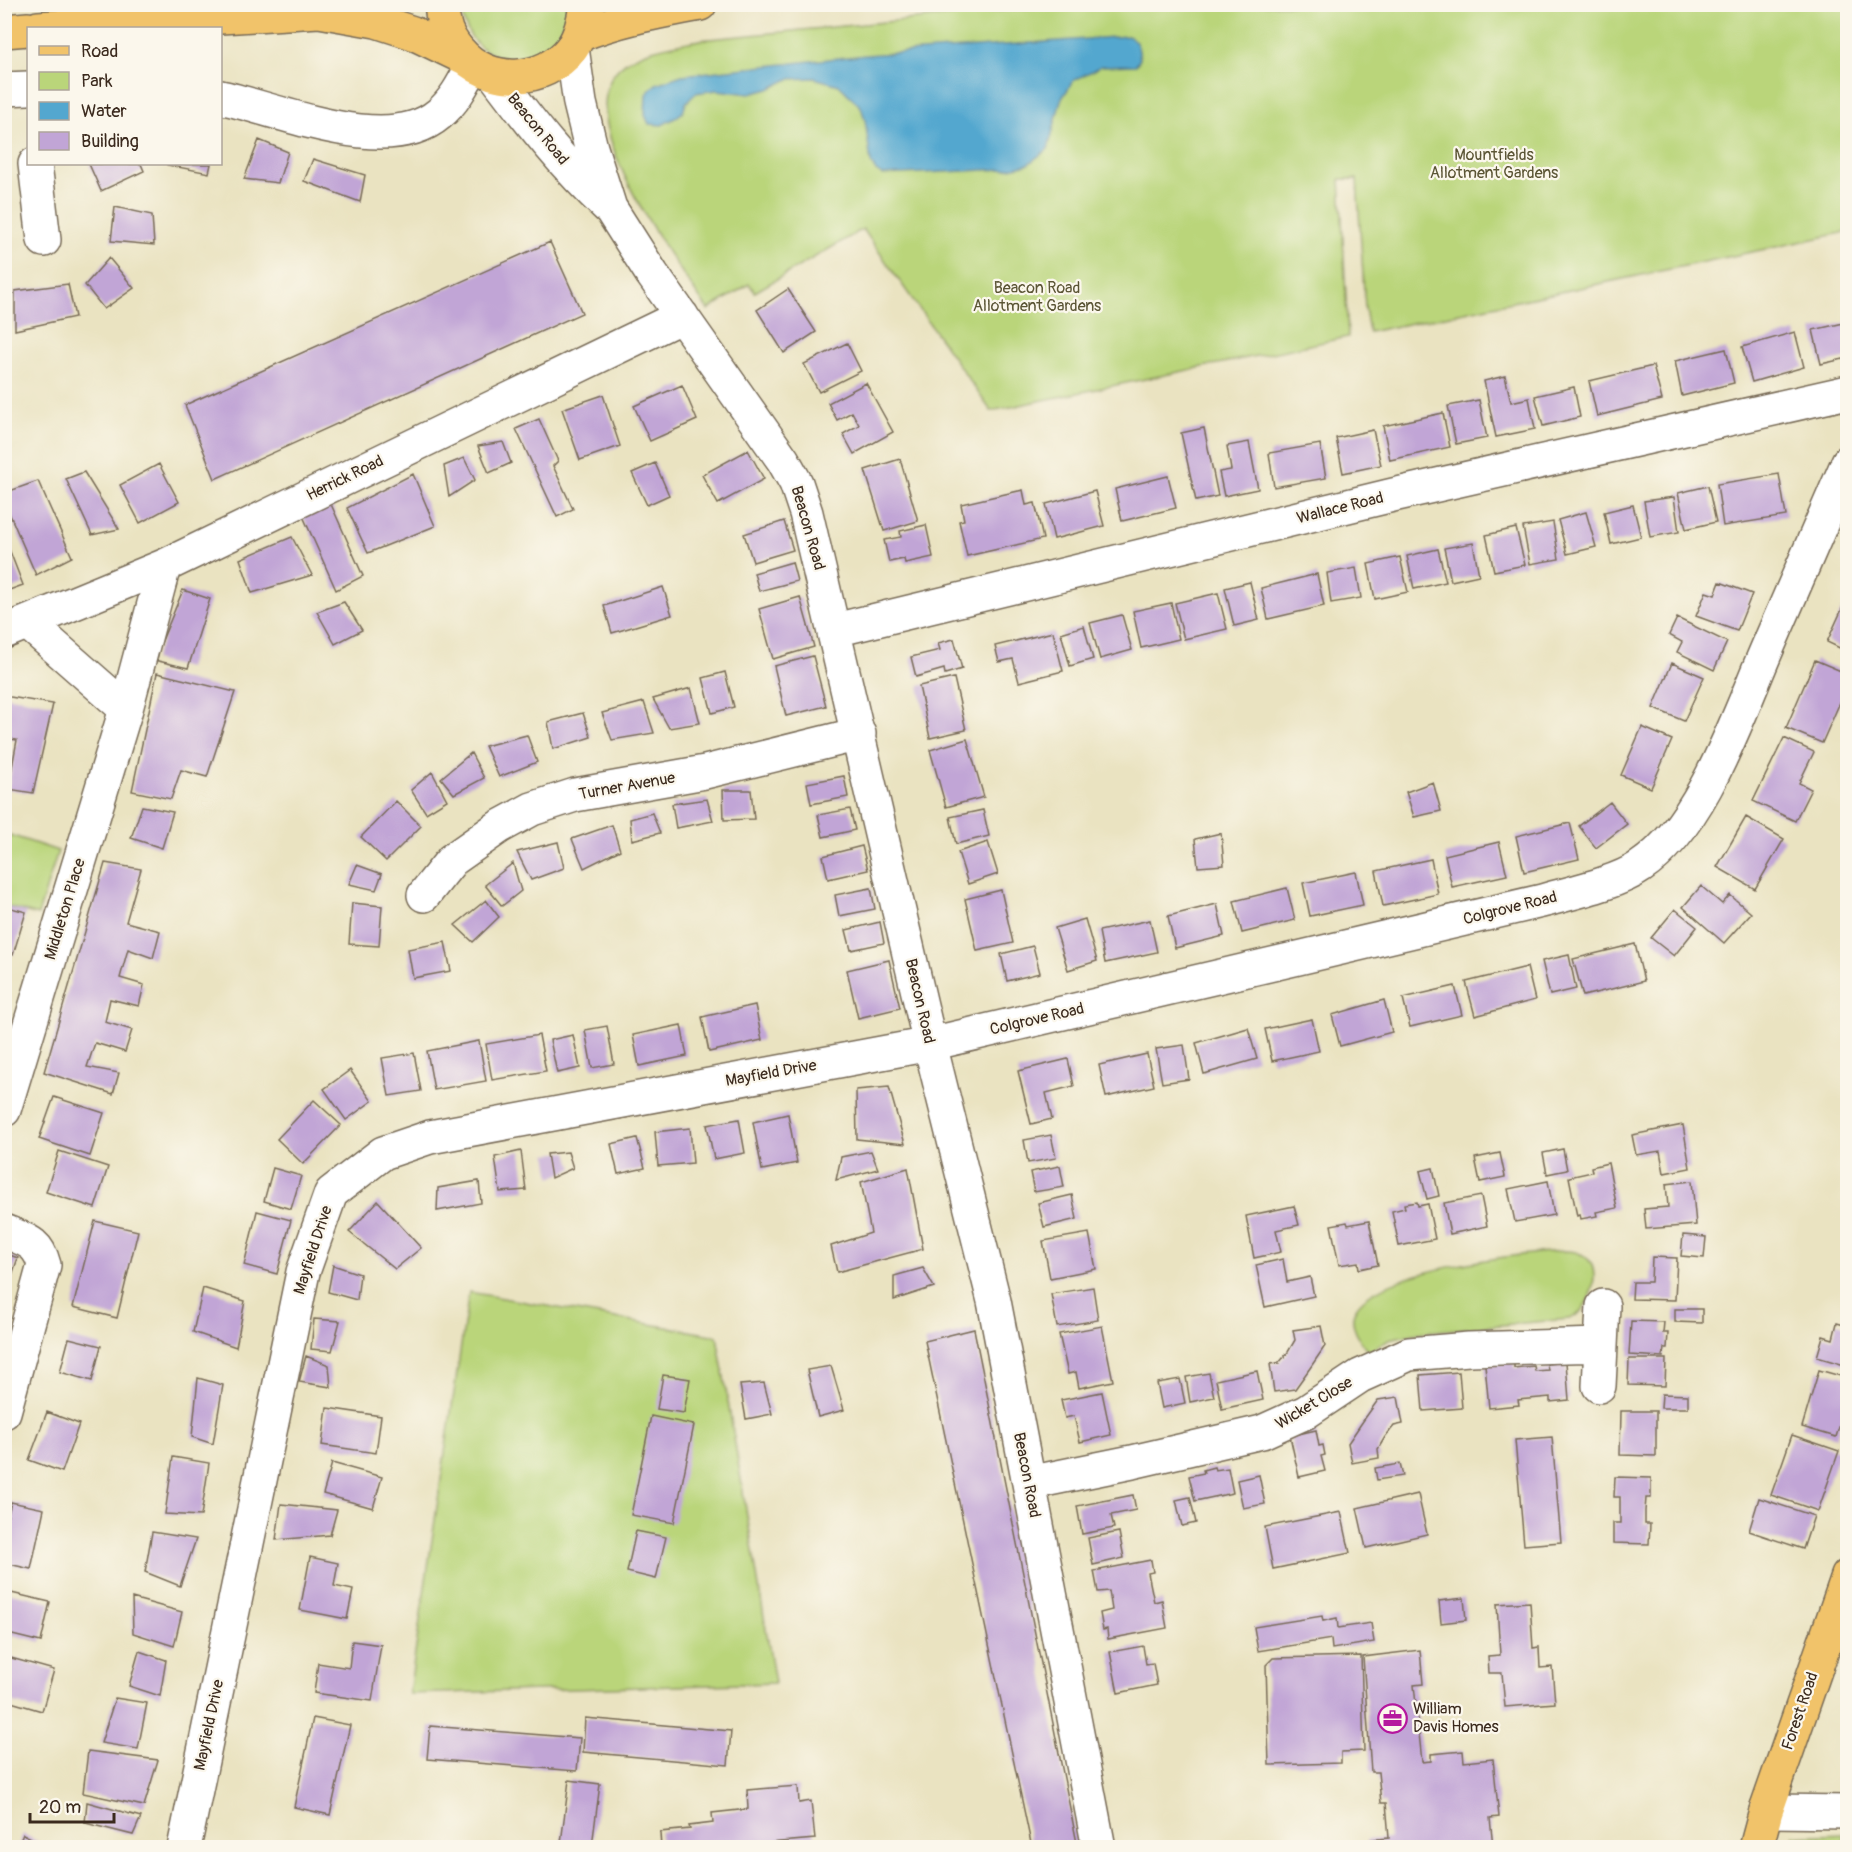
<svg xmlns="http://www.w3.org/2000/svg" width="1852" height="1852" font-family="Pangolin,sans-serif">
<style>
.green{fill:#bad57a;stroke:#7a804c;stroke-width:1.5}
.water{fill:#53a7cf;stroke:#476876;stroke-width:1.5}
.building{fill:#c1a5d6}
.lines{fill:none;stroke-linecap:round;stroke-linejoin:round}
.minor-casing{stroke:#786b57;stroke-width:36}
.major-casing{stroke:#786b57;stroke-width:36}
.minor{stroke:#fff;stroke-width:33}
.major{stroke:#f1c36a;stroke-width:33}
.labels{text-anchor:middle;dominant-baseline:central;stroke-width:4.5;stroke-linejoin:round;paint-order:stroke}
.street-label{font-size:16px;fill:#3b2a1e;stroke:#fbf7ec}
.park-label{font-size:16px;fill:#5b5535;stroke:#fbf7ec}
.poi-label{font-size:16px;fill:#3b2a1e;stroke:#fbf7ec;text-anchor:start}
</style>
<rect width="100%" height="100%" fill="#fbf7ec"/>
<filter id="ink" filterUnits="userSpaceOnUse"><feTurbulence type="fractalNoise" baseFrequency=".0167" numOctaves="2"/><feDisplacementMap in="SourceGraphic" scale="12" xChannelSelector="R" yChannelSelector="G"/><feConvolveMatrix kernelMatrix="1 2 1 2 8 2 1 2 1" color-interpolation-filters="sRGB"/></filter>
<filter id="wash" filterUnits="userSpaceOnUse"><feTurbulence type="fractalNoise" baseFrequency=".008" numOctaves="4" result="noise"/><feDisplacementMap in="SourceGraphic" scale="24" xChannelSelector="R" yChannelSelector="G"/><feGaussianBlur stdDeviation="1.35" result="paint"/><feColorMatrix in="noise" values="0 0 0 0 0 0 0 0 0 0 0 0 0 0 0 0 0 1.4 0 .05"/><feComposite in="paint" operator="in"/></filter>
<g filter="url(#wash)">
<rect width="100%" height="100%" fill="#eae3c1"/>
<path class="green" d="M567,4C572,66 468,85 461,5Z
M1060,5H1847V232L1369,332L1365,308L1357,179H1340L1348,337L991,411L863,229L755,292L749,284L708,310C676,263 567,120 619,68C638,49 674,45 699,40Z
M4,833L58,851L38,915L5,906Z
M1564,1251C1568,1251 1574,1251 1578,1253C1603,1261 1594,1296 1581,1311C1579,1315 1573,1317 1569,1319L1423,1332L1389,1339L1369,1352C1360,1341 1348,1325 1355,1310C1373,1271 1522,1253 1564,1251Z
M469,1292L717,1336L775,1683L409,1694Z
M1846,1834L1842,1847H1790L1794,1836Z"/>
<path class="water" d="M1128,36C1138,40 1139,49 1140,59L1136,65L1101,66L1073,81L1061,100L1048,149L1028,164L1006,169L882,175L876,171L871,163L865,120L861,107L839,85L814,78L789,79L769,89L750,94L717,90L696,93L686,103L683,112L675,118L662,125L649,124L645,115L646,94L656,84L682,75L866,55Z"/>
<g id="blocks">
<path class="building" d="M259,140L288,152L278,183L244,179Z
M313,159L365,175L360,202L304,181Z
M89,164H141L144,171L101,191Z
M167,165V164H211L209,173Z
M115,207L152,215L154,245L111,241Z
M550,242L582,313L215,479L185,405Z
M109,258L134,288L104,309L85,285Z
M68,284L75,317L15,330V291Z
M788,289L816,332L784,353L757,310Z
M1848,322V358L1821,364L1813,330Z
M1795,332L1804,367L1752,382L1742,347Z
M847,343L861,371L819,392L804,364Z
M1726,349L1734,383L1682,396L1675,361Z
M1653,366L1662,400L1597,416L1589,381Z
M1505,376L1511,402L1529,398L1535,429L1496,437L1484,381Z
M866,383L893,432L854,454L843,434L859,425L852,412L837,420L828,403Z
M682,385L697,420L650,441L634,406Z
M1574,387L1580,417L1543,426L1535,396Z
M603,395L620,446L580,460L562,409Z
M1479,400L1487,438L1456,444L1448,406Z
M1443,413L1450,447L1390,460L1383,426Z
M539,419L558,461L553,466L573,509L557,517L516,429Z
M1204,428L1218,496L1196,501L1181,433Z
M1373,430L1381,465L1343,473L1336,438Z
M503,442L511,463L489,473L478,446Z
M1249,442L1258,489L1224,496L1219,472L1231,470L1227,446Z
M1320,444L1326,478L1274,487L1269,453Z
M748,450L764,479L718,504L702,475Z
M464,458L475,480L449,497L444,466Z
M900,459L918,521L884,531L865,470Z
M655,463L669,495L647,505L632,473Z
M159,464L179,502L140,523L120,485Z
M84,472L119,529L92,535L66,479Z
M413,474L435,526L368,553L347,508Z
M1779,474L1786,516L1723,526L1717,484Z
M1168,476L1176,508L1122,521L1115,489Z
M38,481L72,557L36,575L4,501V493Z
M1708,486L1716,522L1686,529L1678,493Z
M1023,490L1026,505L1035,503L1043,539L967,556L959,521L964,520L961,504Z
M1095,491L1104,526L1054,539L1046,504Z
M1674,497L1679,532L1650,537L1644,501Z
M330,502L363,576L336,590L303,516Z
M1633,505L1641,537L1611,544L1604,512Z
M1586,512L1596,547L1567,554L1558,520Z
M784,521L793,550L753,562L744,534Z
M1553,522L1559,559L1530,564L1523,527Z
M926,525L933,557L905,563L904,559L889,562L884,540L901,537L900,531Z
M1516,528L1525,565L1494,571L1486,535Z
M4,536L23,585L4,592Z
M292,537L312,575L252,593L240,559Z
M1473,543L1479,575L1451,581L1444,548Z
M1438,549L1446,582L1414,589L1407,556Z
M1400,557L1408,592L1375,599L1368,564Z
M792,562L797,581L759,591L754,573Z
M1356,568L1361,598L1331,603L1327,573Z
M1317,574L1324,606L1268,619L1261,588Z
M1250,582L1259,620L1234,626L1225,588Z
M1720,582L1752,594L1737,631L1696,616L1706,592L1715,595Z
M663,587L672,615L612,633L604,606Z
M183,590L210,599L188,668L154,660Z
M1218,593L1227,629L1184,639L1175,603Z
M800,597L814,647L773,659L759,609Z
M344,602L362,630L335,644L317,612Z
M1171,603L1179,639L1141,648L1133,611Z
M1843,607L1848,609V652L1827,642Z
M1122,615L1132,650L1100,659L1090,623Z
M1677,618L1727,642L1714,670L1677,652L1682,642L1669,635Z
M1084,626L1093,659L1070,666L1061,633Z
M1053,632L1063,671L1019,682L1013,659L999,662L995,646Z
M954,639L962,669L945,674L944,669L916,677L911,657L940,650L938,643Z
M813,656L826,706L786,716L774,666Z
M1815,660L1848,674V684L1822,743L1786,728Z
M1672,663L1704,677L1684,721L1653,708Z
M725,672L734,707L712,713L703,678Z
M157,673L235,692L207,777L181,770L171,799L132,791Z
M954,678L966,730L930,738L919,686Z
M691,688L700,723L669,728L653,699Z
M4,696L53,704L33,793L8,789L17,740L4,738Z
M644,702L654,733L612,740L602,713Z
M583,713L591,737L553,749L548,722Z
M1642,727L1672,740L1651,788L1621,775Z
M527,735L537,762L499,777L485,746Z
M1784,738L1814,752L1799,783L1811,789L1795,821L1753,801Z
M967,739L984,797L946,807L930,750Z
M471,753L484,778L454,794L441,778Z
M432,772L447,800L426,813L411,790Z
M844,776L848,797L811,804L807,783Z
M1433,782L1441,811L1414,817L1406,792Z
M723,790H751L754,819L724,820Z
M707,799L713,821L676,828L672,804Z
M396,801L421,826L386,861L361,837Z
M1610,802L1627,824L1596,848L1579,826Z
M142,806L173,812L162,848L131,838Z
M850,809L855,830L823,837L818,815Z
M983,810L989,836L956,844L950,817Z
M652,813L660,833L632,840L630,819Z
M1746,817L1784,839L1755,889L1717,867Z
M1570,823L1579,859L1524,872L1516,836Z
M612,825L620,850L584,868L572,839Z
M1221,833L1224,865L1198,867L1195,839Z
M558,842L564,868L531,880L517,852Z
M988,842L998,874L968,884L958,852Z
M1499,842L1507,875L1452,887L1445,855Z
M862,846L868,870L828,879L823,856Z
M1431,859L1438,894L1383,906L1376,871Z
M105,863L141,869L126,922L160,931L153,958L128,949L120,978L144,985L139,1006L110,999L105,1022L132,1030L125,1052L95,1043L87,1067L119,1073L113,1094L44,1072Z
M513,863L521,891L502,906L485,885Z
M357,865L382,874L376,890L349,884Z
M1356,872L1363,905L1310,916L1303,883Z
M1701,886L1722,904L1730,895L1751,913L1724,943L1683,907Z
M871,888L875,909L839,916L835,895Z
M1287,888L1295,920L1242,933L1234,901Z
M1001,890L1013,943L977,951L965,899Z
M486,900L499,917L473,942L455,925Z
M352,903L382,906L379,946L349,944Z
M1217,904L1224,936L1175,948L1168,916Z
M4,906L26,912L13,955L4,951Z
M1675,909L1697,927L1674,956L1651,938Z
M1085,919L1097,961L1068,970L1055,928Z
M1150,920L1157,952L1105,963L1099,931Z
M880,922L884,943L851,950L846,930Z
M445,942L451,971L413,978L408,949Z
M1635,944L1644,981L1583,996L1573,959Z
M1033,946L1040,973L1007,981L1001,954Z
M1569,955L1576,989L1550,995L1542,961Z
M889,960L900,1008L858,1018L847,970Z
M1527,967L1535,1000L1475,1016L1466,982Z
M1455,986L1462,1015L1410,1027L1403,998Z
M1384,1000L1392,1032L1340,1046L1332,1015Z
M755,1005L762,1040L709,1052L702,1017Z
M1312,1019L1319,1051L1272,1061L1265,1029Z
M681,1025L687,1056L639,1066L633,1035Z
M607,1026L614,1064L592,1068L585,1030Z
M1248,1028L1257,1059L1204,1074L1196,1043Z
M539,1035L546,1071L492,1080L486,1044Z
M573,1035L580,1068L557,1073L550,1040Z
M479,1041L486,1081L434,1090L427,1051Z
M1184,1045L1189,1079L1162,1083L1156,1049Z
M414,1053L421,1091L389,1096L382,1058Z
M1147,1054L1154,1086L1106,1097L1099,1065Z
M1068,1059L1074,1086L1046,1093L1052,1119L1031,1124L1018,1071Z
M350,1070L372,1101L346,1120L324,1089Z
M889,1087L905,1144L857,1139L856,1090Z
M54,1097L104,1113L90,1156L39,1139Z
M314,1100L341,1125L303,1164L277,1139Z
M788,1114L797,1163L762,1170L753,1122Z
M739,1119L745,1153L714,1159L707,1125Z
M1683,1125L1690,1168L1664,1173L1660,1151L1636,1155L1632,1135Z
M690,1128L693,1163L658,1166L655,1132Z
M1051,1135L1056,1158L1028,1163L1024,1140Z
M637,1138L645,1168L618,1174L611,1144Z
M1563,1149L1567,1170L1547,1174L1543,1153Z
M59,1151L108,1167L95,1208L46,1192Z
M521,1151L526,1190L500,1192L495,1157Z
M871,1151L878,1169L836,1180L841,1157Z
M568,1152L573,1168L551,1178L547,1154Z
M1500,1153L1505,1177L1480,1182L1475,1158Z
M1608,1163L1617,1208L1596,1212L1597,1216L1581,1219L1580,1215L1577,1216L1569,1177L1592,1172L1591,1167Z
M1060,1166L1064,1187L1034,1192L1030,1172Z
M273,1168L301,1176L291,1209L264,1201Z
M908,1168L923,1249L837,1272L831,1246L871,1233L861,1182Z
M1433,1168L1439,1196L1427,1199L1420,1171Z
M479,1181L481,1203L437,1211L438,1188Z
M1548,1181L1554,1215L1515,1222L1508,1189Z
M1692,1181L1696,1225L1646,1229L1644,1209L1668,1207L1666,1184Z
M1072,1195L1077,1219L1044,1227L1038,1203Z
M1481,1196L1487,1226L1450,1234L1444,1203Z
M378,1201L421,1248L395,1269L349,1232Z
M1417,1202L1418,1206L1428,1204L1435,1239L1399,1246L1392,1211L1405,1208L1404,1204Z
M1294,1206L1299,1225L1276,1230L1281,1252L1254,1258L1246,1216Z
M257,1211L291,1220L277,1274L244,1265Z
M95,1221L138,1231L117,1318L73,1307Z
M1369,1221L1378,1265L1359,1269L1358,1262L1339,1265L1331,1225L1347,1222L1348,1225Z
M1089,1233L1096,1269L1050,1278L1043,1241Z
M1683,1235L1706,1237L1704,1258L1681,1256Z
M4,1253L18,1258L5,1295H4Z
M1652,1257L1677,1258L1675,1300L1632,1299L1633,1282H1651Z
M1283,1259L1287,1282L1310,1277L1314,1296L1265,1307L1256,1265Z
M333,1265L360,1274L357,1300L328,1292Z
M923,1268L934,1287L894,1300V1276Z
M1093,1287L1098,1320L1057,1327L1051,1294Z
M203,1288L245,1301L236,1347L193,1332Z
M1675,1309H1702V1323L1675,1322Z
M314,1319L340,1321L332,1351L311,1349Z
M1631,1321L1664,1322L1663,1333H1668L1667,1348H1664L1663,1357L1629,1355Z
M1837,1323L1848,1326V1366L1817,1357L1823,1336L1833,1339Z
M1102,1326L1113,1381L1079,1388L1076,1372L1068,1374L1059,1334Z
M1321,1326L1325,1346L1310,1368L1295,1389L1274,1392L1270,1364L1279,1363L1288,1352L1295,1340L1293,1330Z
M974,1329L1078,1848H1032L925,1341Z
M69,1338L101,1346L92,1381L60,1372Z
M306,1356L329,1365L331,1387L299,1382Z
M1629,1359H1666L1665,1386L1628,1385Z
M1514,1362V1368L1534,1366L1535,1371L1548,1370L1547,1364L1566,1362L1569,1400L1550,1402V1397L1518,1400L1519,1405L1489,1408L1485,1365Z
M831,1366L844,1410L818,1417L807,1370Z
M1819,1370L1848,1378V1398L1836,1437L1802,1427Z
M1257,1371L1263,1400L1222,1409L1216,1380Z
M1459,1372L1462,1408L1423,1411L1420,1375Z
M1209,1373L1214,1397L1190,1402L1186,1377Z
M663,1375L690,1379L684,1413L657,1409Z
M198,1378L223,1385L213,1444L192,1437Z
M1180,1379L1185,1403L1162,1408L1157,1383Z
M764,1383L772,1414L746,1419L740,1385Z
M1102,1392L1111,1435L1080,1442L1074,1416L1065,1418L1061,1400Z
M1662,1394L1688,1395V1408H1661Z
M1398,1397L1403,1424L1394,1426L1385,1437L1378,1449L1379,1458L1352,1463L1348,1443L1363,1421L1378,1400Z
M327,1408L381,1416L376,1453L322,1445Z
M1621,1411H1656V1456L1620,1455Z
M47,1412L79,1424L62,1472L29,1460Z
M651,1416L694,1425L674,1523L631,1515Z
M1316,1430L1319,1446L1323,1445L1325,1455L1321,1456L1325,1471L1299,1477L1290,1436Z
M1792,1435L1839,1451L1818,1511L1771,1495Z
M1552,1437L1561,1542L1524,1545L1515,1440Z
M173,1457L209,1463L201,1516L165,1514Z
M332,1463L382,1477L373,1508L323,1494Z
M1400,1464L1403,1476L1377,1480L1375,1468Z
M1214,1467L1215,1470L1228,1468L1233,1493L1195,1501L1189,1476L1204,1473L1203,1470Z
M1259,1475L1265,1504L1243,1508L1237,1480Z
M1615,1477L1651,1478V1498H1646L1645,1511V1524H1650L1649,1544L1613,1543V1523H1620V1497H1614Z
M1418,1494L1427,1534L1366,1548L1357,1508Z
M1133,1495L1136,1510L1111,1515L1114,1528L1082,1534L1077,1506Z
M1190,1497L1196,1523L1182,1526L1176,1500Z
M1759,1498L1814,1516L1803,1549L1749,1531Z
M11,1502L44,1509L31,1569L4,1563V1531Z
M281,1504L337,1510L330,1535L276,1540Z
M1341,1512L1350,1553L1273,1569L1265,1527Z
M636,1531L666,1537L656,1579L627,1572Z
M152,1532L196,1539L180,1586L145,1572Z
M1119,1532L1124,1558L1093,1565L1088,1538Z
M310,1557L338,1563L334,1586L353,1590L347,1619L300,1610Z
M1151,1560L1153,1572L1148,1573L1154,1602L1162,1600L1167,1628L1108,1639L1107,1629L1103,1630L1100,1613L1112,1610L1109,1591L1098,1592L1094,1571Z
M7,1592L50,1602L41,1642L4,1633V1601Z
M132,1598L182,1612L174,1646L133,1633Z
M1464,1598L1466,1620L1441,1623L1439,1601Z
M1530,1602L1533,1648L1539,1647L1540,1668L1552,1667L1555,1703L1505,1707L1502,1673H1489L1488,1656L1500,1655L1497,1604Z
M1322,1616L1323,1621L1337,1618L1338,1628L1371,1623L1374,1642L1332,1649L1331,1639L1258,1651L1254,1627Z
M352,1641L381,1645L372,1701L314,1693L318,1663L349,1668Z
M1143,1646L1146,1664L1153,1663L1157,1685L1118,1693L1110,1652Z
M1420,1650L1423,1684L1414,1685L1422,1762L1431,1761V1754L1463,1751L1464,1762L1493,1759L1499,1817L1490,1818L1493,1847L1368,1848L1367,1840L1389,1838L1386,1803H1381L1378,1772H1371L1363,1657Z
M139,1651L166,1660L160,1696L129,1686Z
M4,1656L54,1670L42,1711L4,1700Z
M1361,1656L1364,1751L1341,1752V1763L1269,1765L1266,1665L1273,1658Z
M115,1698L147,1703L138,1749L101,1743Z
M313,1718L350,1725L330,1815L294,1807Z
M585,1718L731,1731L728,1765L583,1752Z
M430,1726L580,1738L577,1771L427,1759Z
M88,1751L158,1760L144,1806L83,1793Z
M569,1780L600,1784L592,1846L561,1843Z
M798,1786L799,1803L811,1801L815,1839L769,1843L770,1848H661L660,1832L690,1829L689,1826L713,1823L712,1813L748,1809L747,1790Z
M87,1802L141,1817L133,1835L85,1823Z
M23,1834L50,1848H17Z"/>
</g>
</g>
<g filter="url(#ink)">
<use href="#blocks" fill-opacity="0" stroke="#786b57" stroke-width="1.5"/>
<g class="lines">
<defs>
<path id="minor" d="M572,48L580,103L591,148L610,208L652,274L783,460L796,483L806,513L930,1044L994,1301L1099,1848
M494,74C530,122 564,166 608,207
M4,89L28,88
M220,97C278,109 388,158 439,114C455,101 464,82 473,65
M35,164L44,240
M28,623L126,709
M835,630L1393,495L1848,392
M4,632L164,566L682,316
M424,895L452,860L499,827L532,809L575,795L705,772L859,734
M4,1110L126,709L164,566
M4,1231C25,1240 38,1241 44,1265L4,1412
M1599,1386L1603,1306
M1029,1483L1132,1462L1262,1432L1306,1412L1360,1376L1409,1354L1469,1349L1600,1345
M1766,1811L1848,1812
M184,1848L303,1272L331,1193L383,1153L430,1137L930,1044L1542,901C1570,893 1617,883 1640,867C1702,826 1738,716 1767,649C1794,587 1821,524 1848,462"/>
<path id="major" d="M441,4C442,10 442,17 444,23C446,33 452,43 459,51C488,86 544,84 572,48C581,35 584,20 586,4
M319,11L376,21L413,33L465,58
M38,28L319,11L342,4
M4,31L28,29
M579,35C618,19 658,12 700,4
M1756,1848L1766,1811L1848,1576"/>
</defs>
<use href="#minor" class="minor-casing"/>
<use href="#major" class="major-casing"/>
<use href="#minor" class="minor"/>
<use href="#major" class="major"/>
</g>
</g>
<defs>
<symbol id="office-ring" viewBox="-11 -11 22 22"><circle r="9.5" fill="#fbf7ec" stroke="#b5179e" stroke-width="1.5"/><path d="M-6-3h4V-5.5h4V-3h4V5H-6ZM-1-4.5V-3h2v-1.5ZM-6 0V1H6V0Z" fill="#b5179e"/></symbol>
</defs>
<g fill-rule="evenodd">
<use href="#office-ring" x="1376" y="1702" width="33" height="33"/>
</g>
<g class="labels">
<g class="street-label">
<text transform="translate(538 129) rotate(51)">Beacon Road</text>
<text transform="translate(345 478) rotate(-26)">Herrick Road</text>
<text transform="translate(1340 508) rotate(-14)">Wallace Road</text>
<text transform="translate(808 528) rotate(74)">Beacon Road</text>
<text transform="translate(627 786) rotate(-10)">Turner Avenue</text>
<text transform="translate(1510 908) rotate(-14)">Colgrove Road</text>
<text transform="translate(65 909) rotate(-73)">Middleton Place</text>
<text transform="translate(920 1001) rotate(77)">Beacon Road</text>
<text transform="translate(1037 1019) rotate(-13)">Colgrove Road</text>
<text transform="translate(771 1073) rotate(-10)">Mayfield Drive</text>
<text transform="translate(313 1250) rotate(-72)">Mayfield Drive</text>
<text transform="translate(1314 1403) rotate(-31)">Wicket Close</text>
<text transform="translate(1027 1475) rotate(79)">Beacon Road</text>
<text transform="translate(1800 1711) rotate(-71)">Forest Road</text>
<text transform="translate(209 1725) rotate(-78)">Mayfield Drive</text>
</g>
<g class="park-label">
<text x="1494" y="155">Mountfields<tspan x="1494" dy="18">Allotment Gardens</tspan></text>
<text x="1037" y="288">Beacon Road<tspan x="1037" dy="18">Allotment Gardens</tspan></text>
</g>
<g class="poi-label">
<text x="1413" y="1709">William<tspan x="1413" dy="18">Davis Homes</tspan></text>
</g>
</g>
<rect width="1852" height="1852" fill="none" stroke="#fbf7ec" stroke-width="24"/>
<rect x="27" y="27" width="195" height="138" fill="#fbf7ec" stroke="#aea59a" stroke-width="1.5"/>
<rect x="39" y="46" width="30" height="9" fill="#f1c36a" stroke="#aea59a" stroke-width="1.5"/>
<text x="81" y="57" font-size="18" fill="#3b2a1e">Road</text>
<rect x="39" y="72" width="30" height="18" fill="#bad57a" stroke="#aea59a" stroke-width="1.5"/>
<text x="81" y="87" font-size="18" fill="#3b2a1e">Park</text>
<rect x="39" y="102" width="30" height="18" fill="#53a7cf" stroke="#aea59a" stroke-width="1.5"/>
<text x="81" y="117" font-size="18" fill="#3b2a1e">Water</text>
<rect x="39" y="132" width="30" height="18" fill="#c1a5d6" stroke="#aea59a" stroke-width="1.5"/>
<text x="81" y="147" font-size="18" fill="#3b2a1e">Building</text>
<path d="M30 1813v9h84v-9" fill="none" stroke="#3b2a1e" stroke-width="3"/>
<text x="39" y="1813" font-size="18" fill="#3b2a1e" stroke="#fbf7ec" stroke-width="4.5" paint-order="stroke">20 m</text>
</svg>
